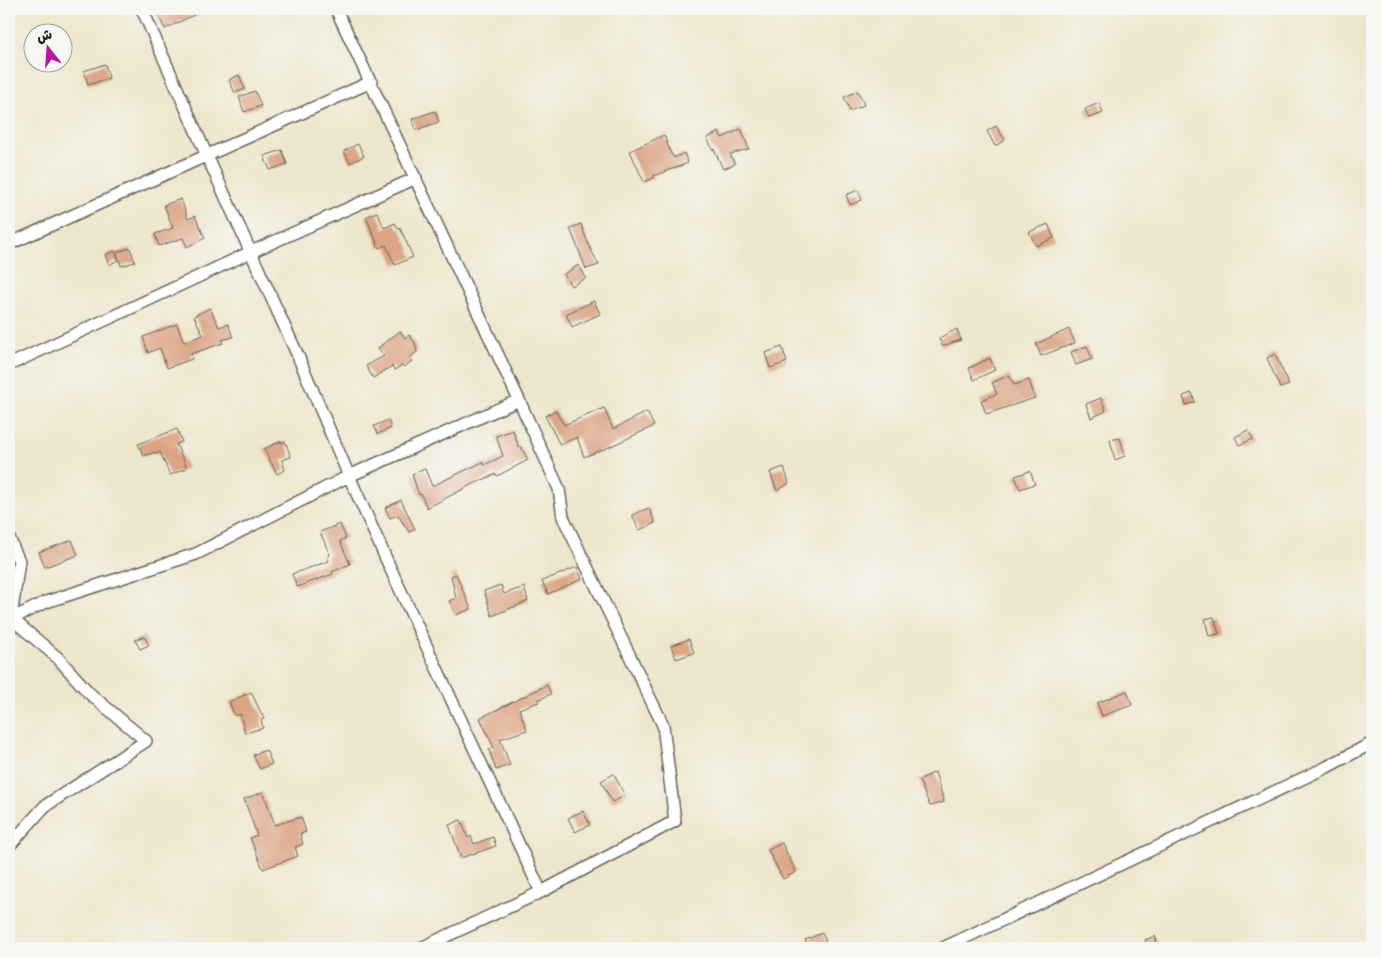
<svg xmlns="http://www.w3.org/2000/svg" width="1381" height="957" font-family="'Architects Daughter','Playpen Sans Arabic',sans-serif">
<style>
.building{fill:#dba485}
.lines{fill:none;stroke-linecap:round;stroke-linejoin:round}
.street-casing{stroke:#66635a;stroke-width:14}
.street{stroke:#fff;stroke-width:11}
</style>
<rect width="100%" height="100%" fill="#f6f6f2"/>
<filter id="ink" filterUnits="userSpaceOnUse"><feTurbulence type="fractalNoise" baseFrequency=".02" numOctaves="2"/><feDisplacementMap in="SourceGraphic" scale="10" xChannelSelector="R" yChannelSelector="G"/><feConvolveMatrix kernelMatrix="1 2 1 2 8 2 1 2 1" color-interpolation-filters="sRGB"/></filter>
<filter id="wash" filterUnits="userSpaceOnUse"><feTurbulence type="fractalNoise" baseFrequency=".0096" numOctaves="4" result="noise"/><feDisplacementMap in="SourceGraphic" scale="20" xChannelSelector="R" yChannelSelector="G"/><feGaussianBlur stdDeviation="1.12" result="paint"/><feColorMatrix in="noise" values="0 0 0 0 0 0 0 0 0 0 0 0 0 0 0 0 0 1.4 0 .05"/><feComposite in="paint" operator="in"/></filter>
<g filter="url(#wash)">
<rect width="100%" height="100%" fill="#eee6cc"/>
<g id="blocks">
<path class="building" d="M155,9H206L165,29Z
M105,64L109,78L88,85L84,71Z
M239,75L245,89L235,93L229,80Z
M255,91L261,106L244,112L239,97Z
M858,91L864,105L850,111L844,97Z
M1099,103L1103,113L1089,118L1085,109Z
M435,111L439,122L416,130L412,119Z
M996,126L1005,140L995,146L987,131Z
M741,129L749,149L730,154L735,164L723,169L714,149L713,150L707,138L719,132L722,138Z
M664,135L671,154H672L674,158L684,153L688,163L653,176L654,178L644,182L630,151Z
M358,144L364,156L350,163L344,151Z
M282,150L287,164L270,170L264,156Z
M858,190L862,200L850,205L846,195Z
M181,199L188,219L195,216L205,238L187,247L183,238L159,246L155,234L173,228L164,205Z
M377,212L384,228L395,223L398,229L400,228L413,257L395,265L386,245L379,248L366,217Z
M581,224L590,248L599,265L586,269L570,228Z
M1048,224L1054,238L1036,246L1029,232Z
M130,248L135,262L121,266L117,252Z
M115,251L118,260L109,265L105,255Z
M579,265L586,278L571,286L564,274Z
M594,301L600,314L572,327L566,314Z
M210,308L219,327L228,324L233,337L222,340L223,343L191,354L192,359L167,368L160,348L148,353L143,337L177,324L184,342L203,335L194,316Z
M957,329L961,340L942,346L939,338Z
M1069,329L1075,343L1041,356L1036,344Z
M400,331L405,338L409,335L415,343L417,352L409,358L412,361L404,367L402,365L395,370L392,366L373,378L366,366L384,356L378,348Z
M1087,346L1092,359L1076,365L1071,352Z
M782,347L787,362L770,368L765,353Z
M1275,354L1289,385L1280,388L1267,358Z
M990,358L995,370L974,380L969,368Z
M1009,375L1014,385L1029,380L1035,398L986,414L981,400L997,394L992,383Z
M1192,393L1195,402L1186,405L1183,396Z
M1101,398L1106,411L1091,418L1086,404Z
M604,408L613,429L647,412L654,426L607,448L584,457L577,437L560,445L545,416L555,410L564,425Z
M388,420L391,428L378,434L374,426Z
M177,429L182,442L176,444L187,468L170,475L160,452L156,454L155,452L144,456L138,444Z
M513,430L519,448L521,447L528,460L497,476L496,474L467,487L427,508L421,494L419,495L412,474L425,469L432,486L483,462L484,465L503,456L496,436Z
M1248,430L1253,439L1239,445L1235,437Z
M1120,438L1125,456L1115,460L1110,440Z
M281,441V443L285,441L291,457L282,460L285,470L277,474L264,449Z
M784,467L789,483L777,491L770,472Z
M1030,471L1035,484L1020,489L1015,476Z
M401,500L415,529L409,532L398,515L390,518L385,508Z
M649,508L655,523L639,530L632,515Z
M340,524L346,538L340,541L350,564L332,572L333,574L297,587L292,574L329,561L327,557L330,555L320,532Z
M72,540L78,555L45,567L39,552Z
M577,567L582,579L548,594L542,581Z
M456,574L471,609L456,615L449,601L456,598L451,576Z
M501,585L504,594L524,587L528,601L492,616L484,591Z
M1214,617L1219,634L1209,636L1205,619Z
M144,636L149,645L140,649L135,640Z
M689,639L694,653L676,659L671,646Z
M547,685L551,694L538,700L539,702L519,709L527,730L500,739L510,765L496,770L489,750L494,748L480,718Z
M1127,691L1132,705L1102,716L1097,703Z
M251,692L264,719L261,720L263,728L245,733L240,714L235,716L229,702Z
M266,750L272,764L260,769L253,755Z
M935,772L944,802L930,806L919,780Z
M614,774L625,796L612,802L601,781Z
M263,792L275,825L301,817L306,832L300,834L303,844L295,847L298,856L263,869L250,838L257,835L244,799Z
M583,811L590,825L575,832L568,818Z
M461,820L468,838L471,836L474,844L493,837L496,846L461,858L449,825Z
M782,843L796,872L783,879L768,850Z
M822,933L829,948H809L805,940Z
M1155,936L1159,948H1148L1145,940Z"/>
</g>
</g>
<g filter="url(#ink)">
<use href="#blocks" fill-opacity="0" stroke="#66635a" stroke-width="1"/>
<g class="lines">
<defs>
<path id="street" d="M142,9L207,156L298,356L349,476L392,572L541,892L421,948
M9,244L371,82
M9,365L251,252L416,178
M519,400L559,489L563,517L663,725L675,821L541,892
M9,538L19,561L11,618L58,658L89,693L146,741L45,806L9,846
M9,620L46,602L196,554L349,476L519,400L336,9
M943,948L1327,767L1372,743"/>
</defs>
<use href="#street" class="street-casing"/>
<use href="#street" class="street"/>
</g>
</g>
<rect width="1381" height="957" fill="none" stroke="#f6f6f2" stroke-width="30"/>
<g transform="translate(48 48) rotate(343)"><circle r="24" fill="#f6f6f2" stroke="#9f9f9c"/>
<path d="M0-4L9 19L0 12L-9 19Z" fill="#b5179e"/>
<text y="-8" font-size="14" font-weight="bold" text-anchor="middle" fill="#1c1c1c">ش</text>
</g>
</svg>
